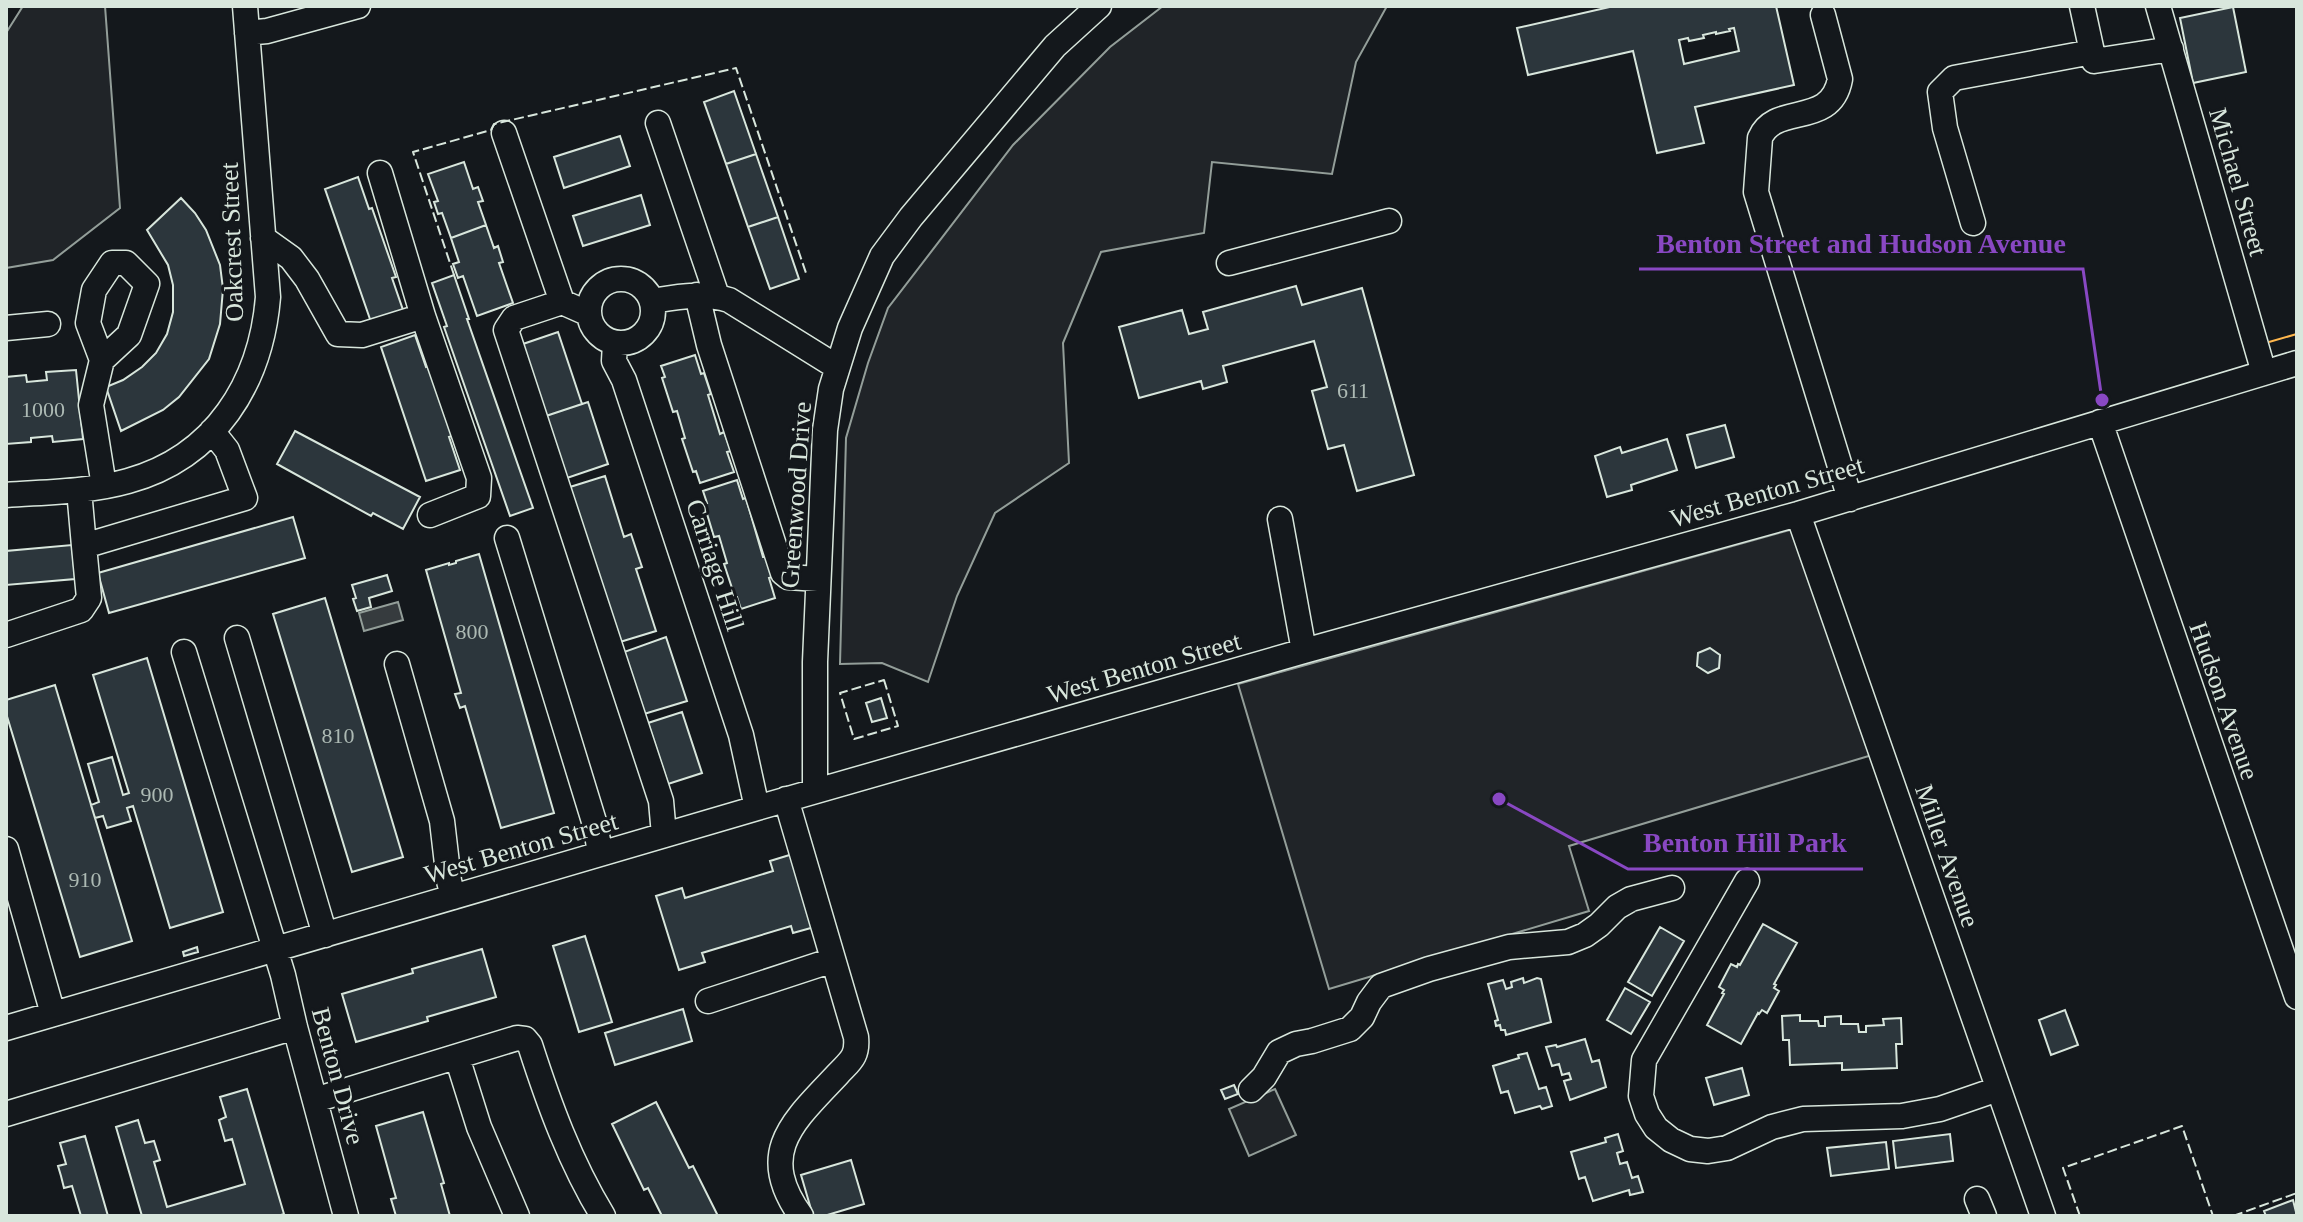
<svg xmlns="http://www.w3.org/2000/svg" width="2303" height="1222" font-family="'Times New Roman',serif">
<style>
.green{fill:#202428;stroke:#939e99;stroke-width:2}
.water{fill:#363b3e;stroke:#939e99;stroke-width:2}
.building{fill:#2c363c;stroke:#d8e6dc;stroke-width:2;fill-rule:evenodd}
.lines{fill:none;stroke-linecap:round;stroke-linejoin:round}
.minor-casing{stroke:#d8e6dc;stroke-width:27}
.minor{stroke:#14181c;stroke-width:24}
.fence{stroke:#d8e6dc;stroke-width:2;stroke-dasharray:10 4;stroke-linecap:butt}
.power{stroke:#ffb74d;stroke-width:2;stroke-dasharray:28 6 4 6;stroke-linecap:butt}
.labels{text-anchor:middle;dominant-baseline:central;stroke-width:6;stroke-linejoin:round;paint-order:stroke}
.number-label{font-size:22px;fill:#adbab4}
.street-label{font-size:26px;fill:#d8e6dc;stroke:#14181c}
.leader{fill:none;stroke:#8948c3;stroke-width:3}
.callout-dot{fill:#8948c3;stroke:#14181c;stroke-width:3}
.callout-label{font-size:28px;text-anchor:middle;font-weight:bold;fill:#8948c3;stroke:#14181c;stroke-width:6;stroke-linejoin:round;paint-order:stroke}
</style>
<rect width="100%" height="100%" fill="#14181c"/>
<path class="green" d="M23,6H105L120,208L53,260L6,268V33Z
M1163,6H1387L1356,62L1332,174L1212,162L1204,233L1101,252L1063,343L1069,463L995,513L957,596L928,682L882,663L840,664L846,438L868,363L888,308L1013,145L1110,47Z
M1804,526L1882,752L1569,846L1589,911L1329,989L1238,684Z
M1275,1089L1296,1135L1249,1156L1229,1109Z"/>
<path class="water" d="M398,602L403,620L364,631L359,613Z"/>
<path class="building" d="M1614,6H1776L1794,85L1695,107L1704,143L1657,153L1633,51L1528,75L1517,28ZM1734,28L1739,51L1684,64L1679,40L1688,38L1689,41L1704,38L1703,35L1716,32V34L1730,31L1729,29Z
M2233,7L2246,72L2193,83L2180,18Z
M734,91L756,154L726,164L704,102Z
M620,136L630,166L564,188L554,157Z
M756,154L778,217L748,227L726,164Z
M464,162L473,189L478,187L483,201L478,202L486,225L451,238L442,213L438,214L434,202L438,201L428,174Z
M358,177L369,209L372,208L396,277L392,278L403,310L371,322L325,189Z
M641,195L650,225L583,246L573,216Z
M181,198L195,213L206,230L220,265L223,289L220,324L209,359L179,397L163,410L121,431L106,387L123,380L142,367L156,353L167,334L173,312V285L168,265L147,230Z
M778,217L799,279L770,289L748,227Z
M486,225L494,248L498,246L503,262L499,263L513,303L477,316L463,276L458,278L453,264L459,262L451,238Z
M454,275L469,319H467L533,508L510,516L444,327L447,326L432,283Z
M1296,286L1302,305L1362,288L1414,475L1357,491L1344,445L1328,449L1312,391L1327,387L1314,341L1223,366L1227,382L1203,389L1201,381L1139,398L1119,327L1182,310L1189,334L1208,329L1203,312Z
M558,332L582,404L546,416L523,344Z
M415,335L426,367L429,366L452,436L449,437L460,470L426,481L381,347Z
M695,355L701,374L704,373L711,394L708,395L720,434L724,432L731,451L727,452L734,472L700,483L696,471L693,472L682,439L685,438L677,411L673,412L662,378L665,377L661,366Z
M76,370L83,439L53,442L52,436L31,438V442L6,444V377L26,375L27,382L47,380L46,372Z
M588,402L608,464L567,478L546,416Z
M1725,425L1734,457L1696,468L1687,435Z
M295,431L420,497L403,529L373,513L371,516L277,464Z
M1667,439L1677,470L1631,485L1632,490L1607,497L1595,456L1620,447L1622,453Z
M605,476L624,537L631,534L642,567L636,569L656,631L620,642L570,487Z
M737,480L743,499L746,498L763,557H766L772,577L769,578L775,598L741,609L737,597H735L724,564L727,563L719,536L714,537L704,504L707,503L703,491Z
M293,517L305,558L109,613L98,573Z
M72,545L75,579L6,585V551Z
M479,554L554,813L501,828L465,706L460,708L455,694L461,693L426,570L449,563V565L456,563V561Z
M387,575L392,591L369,598L371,607L357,611L353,599L356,598L352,585Z
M325,598L403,857L352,872L273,614Z
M666,637L687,701L644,714L624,652Z
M1710,648L1720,655L1719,668L1708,673L1697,666L1698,653Z
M147,658L223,912L170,928L133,806L127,808L131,821L107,828L103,816L95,818L91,805L99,802L88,764L112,757L123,795L129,793L93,675Z
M55,685L132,941L80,957L6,713V700Z
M881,698L887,718L872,722L866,703Z
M682,712L702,773L668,784L648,723Z
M796,853L818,926L793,933L791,926L702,953L705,962L679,970L656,896L682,888L685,898L773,871L770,861Z
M1763,924L1797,943L1774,984L1776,985L1774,988L1779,991L1767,1013L1762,1010L1759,1014L1758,1013L1741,1044L1707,1025L1724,994L1722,993L1724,990L1719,987L1731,964L1737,967L1738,964L1740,965Z
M1660,927L1684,941L1652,996L1628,982Z
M585,936L612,1022L579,1032L553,946Z
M197,947L198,952L184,956L183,952Z
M482,949L496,997L427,1017L428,1021L356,1042L342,994L413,973L412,969Z
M1523,978L1524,983L1537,978L1541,979L1551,1022L1506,1035L1505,1030H1501L1500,1025L1496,1026L1495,1021L1498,1020L1488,984L1503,980L1506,989L1512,987L1511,982Z
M1625,988L1650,1002L1631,1034L1607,1020Z
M683,1009L692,1041L615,1065L605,1033Z
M2065,1010L2078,1045L2051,1055L2039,1020Z
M1800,1015V1021H1818L1819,1026H1825V1017L1841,1016V1024H1858L1859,1032H1866V1026L1884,1025L1883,1019L1901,1018L1902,1044H1896L1897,1068L1842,1070V1063L1790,1065L1789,1040H1783L1782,1016Z
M1585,1039L1592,1062L1599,1060L1606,1087L1570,1100L1564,1081L1571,1079L1569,1073L1562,1075L1559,1064L1552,1066L1546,1047L1556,1045L1557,1047Z
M1527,1053L1539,1089L1546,1087L1552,1106L1542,1109L1540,1106L1515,1113L1508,1091L1501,1093L1493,1066L1519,1058L1518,1055Z
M1742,1068L1749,1095L1714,1105L1706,1078Z
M1234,1085L1238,1094L1225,1099L1221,1090Z
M247,1089L284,1214L278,1216H142L116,1127L138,1120L145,1143L154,1141L160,1160L154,1162L167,1207L245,1184L232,1139L225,1141L219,1120L226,1117L220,1097Z
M656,1102L689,1168L693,1166L718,1216H662L648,1188L644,1190L612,1124Z
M423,1112L444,1183L441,1184L450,1216H396L391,1199L396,1198L376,1126Z
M1618,1134L1623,1151L1617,1153L1620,1164L1627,1162L1632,1178L1638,1176L1643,1192L1630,1195L1629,1190L1593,1201L1585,1177L1579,1179L1571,1152L1606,1142L1605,1138Z
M1950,1134L1953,1161L1896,1168L1893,1141Z
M85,1136L108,1216H81L72,1186L64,1188L61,1176L58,1166L66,1164L60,1143Z
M1886,1142L1889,1169L1831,1176L1827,1148Z
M851,1160L864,1204L824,1216H813L801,1175Z
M2293,1200L2297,1216H2266L2264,1211Z"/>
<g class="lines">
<defs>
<path id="minor" d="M2082,6L2094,61L2171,49
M2158,6L2264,373
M1823,15L1840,79C1831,129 1775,102 1760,138L1756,192L1850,499
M247,33L267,31L358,6
M658,123L717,296
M504,133L562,302L589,314
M380,173L423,316L479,478L478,496L430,515
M1973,223L1945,128L1940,92L1954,78L2092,52
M263,238L291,258L307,279L338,334L362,335L423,316
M1229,263L1389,221
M589 311a32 32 0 1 1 64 0a32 32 0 1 1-64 0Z
M697,295L709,345L783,573L788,577L818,579
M652,301C678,297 704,292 729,300L837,367
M562,302L514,318L506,330L661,801L664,835
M6,328L48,324
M615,343L614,361L624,380L741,735L757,808
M102,360L88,323L94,290L112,263H126L147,284L129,335L102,360L91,405L104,486
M2100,422L2297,997
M79,490L84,546L245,498L227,450L212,431
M6,495C47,492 89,492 128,481C215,457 261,383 268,297L245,6
M1798,514L2043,1216
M1280,519L1304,651
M507,538L596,828L600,854
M6,635L81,610L89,598L84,546
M237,638L325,935
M184,652L283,975L295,1027L346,1216
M397,664L442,821L449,881L453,897
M815,791V662L825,430L831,389L850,328L882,256L911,217L1055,46L1099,6
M786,799L856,1037C858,1057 850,1061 838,1074C794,1121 755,1152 801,1216
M6,849L53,1014
M1747,881L1644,1060L1641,1096L1647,1114L1656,1128L1671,1140L1690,1149L1708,1151L1727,1148L1772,1127L1803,1119L1902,1116L1940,1109L1998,1089
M708,1001L833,960
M6,1028L757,808L1304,651L1798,514L2297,363
M457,1057L479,1127L517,1216
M1251,1090L1264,1077L1279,1052L1296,1044L1312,1041L1350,1029L1362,1017L1369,1002L1381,986L1429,969L1509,947L1568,942L1585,935L1599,925L1617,907L1631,899L1672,888
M315,1100L517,1038L525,1039L530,1045C549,1104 570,1162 603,1216
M6,1114L295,1027
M1977,1199L1984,1216"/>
</defs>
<use href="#minor" class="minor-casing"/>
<use href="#minor" class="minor"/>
<path class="fence" d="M454,275L413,152L491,130L494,124L736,68L806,273
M884,680L898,726L854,739L840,693Z
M2080,1216L2063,1168L2182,1126L2213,1216
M2233,1216L2297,1193"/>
<path class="power" d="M2269,342L2297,334"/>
</g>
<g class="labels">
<g class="number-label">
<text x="1353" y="390">611</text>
<text x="43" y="409">1000</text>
<text x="472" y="631">800</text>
<text x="338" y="735">810</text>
<text x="157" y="794">900</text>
<text x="85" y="879">910</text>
</g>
<g class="street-label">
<text transform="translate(2238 182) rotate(74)">Michael Street</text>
<text transform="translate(232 242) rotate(-92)">Oakcrest Street</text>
<text transform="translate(1767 492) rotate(-16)">West Benton Street</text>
<text transform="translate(796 495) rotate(-86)">Greenwood Drive</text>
<text transform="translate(715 565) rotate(72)">Carriage Hill</text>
<text transform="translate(1144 668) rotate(-16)">West Benton Street</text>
<text transform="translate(2224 701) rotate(71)">Hudson Avenue</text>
<text transform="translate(521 848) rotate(-16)">West Benton Street</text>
<text transform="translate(1947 856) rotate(71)">Miller Avenue</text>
<text transform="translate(338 1076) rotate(75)">Benton Drive</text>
</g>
</g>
<path class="leader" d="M2102 400L2083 269H1639M1499 799L1628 869H1863"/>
<g class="callout-dot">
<circle cx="2102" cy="400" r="8"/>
<circle cx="1499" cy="799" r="8"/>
</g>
<g class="callout-label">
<text x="1861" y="253">Benton Street and Hudson Avenue</text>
<text x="1745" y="852">Benton Hill Park</text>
</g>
<rect width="2303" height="1222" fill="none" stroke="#d8e6dc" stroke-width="16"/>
</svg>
